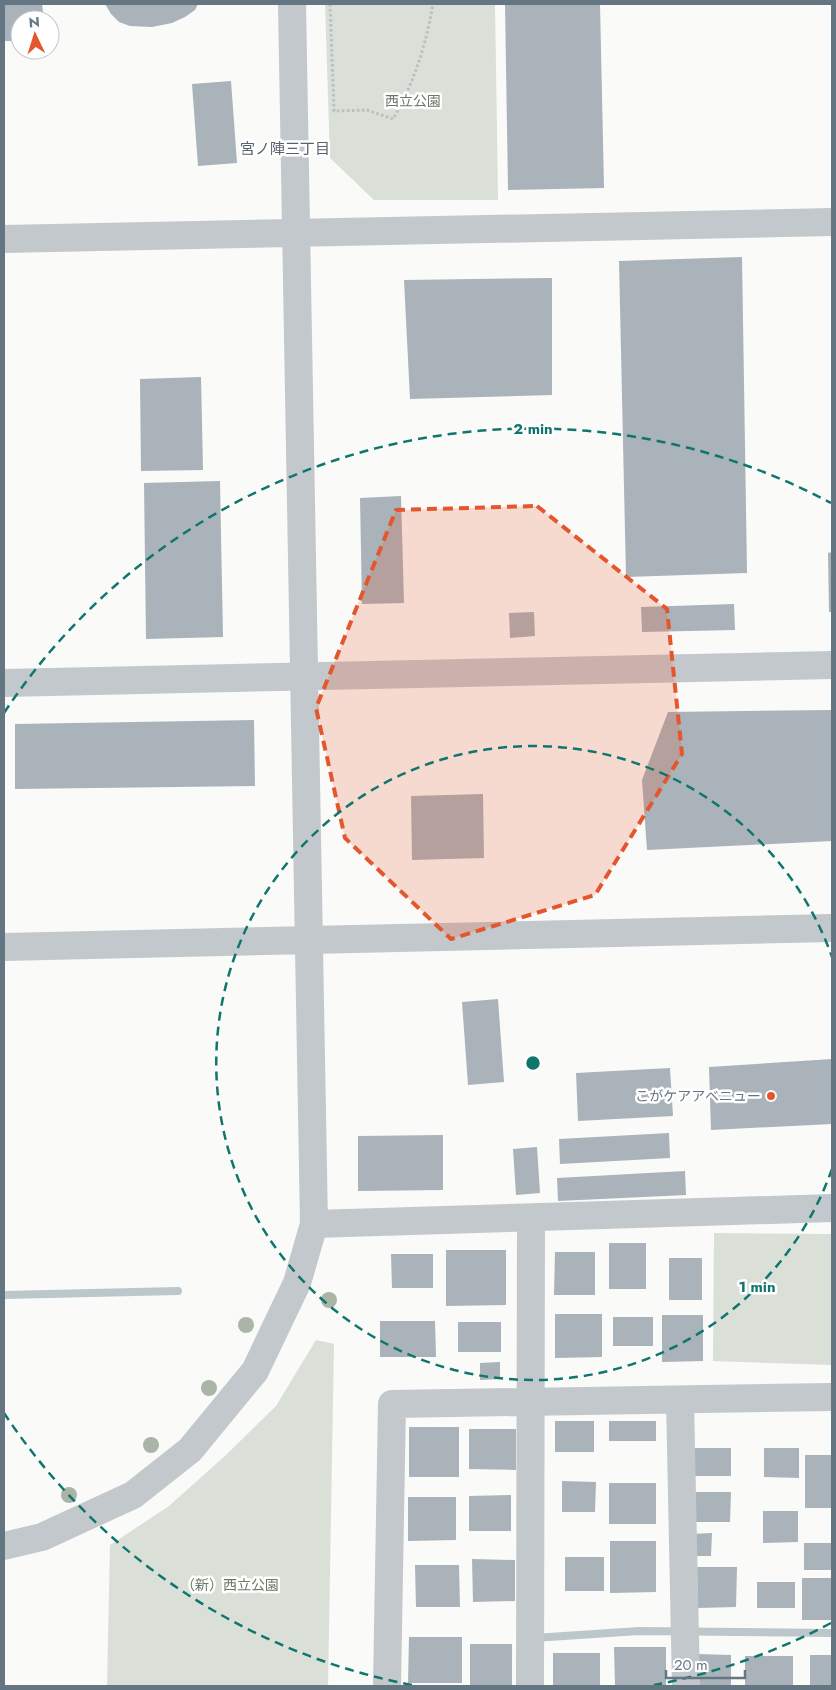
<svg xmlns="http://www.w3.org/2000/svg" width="836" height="1690" font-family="Jost,'Noto Sans JP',sans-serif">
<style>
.green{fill:#dadfd7}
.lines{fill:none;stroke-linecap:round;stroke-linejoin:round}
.stream{stroke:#bbc7cb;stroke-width:8}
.building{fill:#aab3b9}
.path{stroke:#bbbfc2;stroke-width:3;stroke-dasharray:2.5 2.5;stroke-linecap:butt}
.minor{stroke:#c3c8cc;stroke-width:28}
.tree{fill:#aab4a7}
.marked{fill:#e4572e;fill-opacity:0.2;stroke:#e4572e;stroke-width:4;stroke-dasharray:10 6;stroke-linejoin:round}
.ring{fill:none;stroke:#0f766e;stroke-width:2.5;stroke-dasharray:9 6}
.poi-dot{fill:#e4572e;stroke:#fff;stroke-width:2}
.labels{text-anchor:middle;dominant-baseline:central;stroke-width:5;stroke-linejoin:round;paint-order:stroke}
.park-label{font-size:14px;fill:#687a64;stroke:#fff}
.poi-label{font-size:14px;fill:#657683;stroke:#fff;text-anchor:end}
.neighbourhood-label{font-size:15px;fill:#57646e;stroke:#fff}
.centre{fill:#0f766e;stroke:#fff;stroke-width:2.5}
.ring-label{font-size:15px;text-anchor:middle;font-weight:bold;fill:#0f766e;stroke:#fff;stroke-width:5;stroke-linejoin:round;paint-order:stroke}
</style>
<rect width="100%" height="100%" fill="#fafaf8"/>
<path class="green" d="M325,4H495L498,200H374L330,158Z
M714,1233L832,1234V1365L713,1361Z
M316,1340L334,1344L328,1686H107L110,1545L169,1506L226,1455L276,1406Z"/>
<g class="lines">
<path class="stream" d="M4,1295L178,1291
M534,1638L639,1631L832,1633"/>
</g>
<path class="building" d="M4,4H42L44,20H20V41H4Z
M105,4H198L195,10L185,17L172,23L152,27L130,26L119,22L111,14Z
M505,4H600L604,188L508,190Z
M231,81L237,163L198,166L192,84Z
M742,257L747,573L626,577L619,261Z
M552,278V395L410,399L404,280Z
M201,377L203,470L141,471L140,379Z
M220,481L223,637L146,639L144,483Z
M401,496L404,603L362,604L360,498Z
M832,552V612H829L828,553Z
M734,604L735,630L642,632L641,607Z
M534,612L535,636L510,638L509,613Z
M832,710V841L647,850L642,780L668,712Z
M254,720L255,786L15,789V724Z
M483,794L484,858L412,860L411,796Z
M498,999L504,1082L468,1085L462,1002Z
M832,1059V1124L711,1130L709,1067Z
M670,1068L673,1116L578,1121L576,1073Z
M669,1133L670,1158L560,1164L559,1139Z
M443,1135V1190L358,1191V1136Z
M537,1147L540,1193L516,1195L513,1149Z
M685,1171L686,1195L558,1201L557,1178Z
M609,1243H646V1289H609Z
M446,1250H506V1305L446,1306Z
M555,1252H595V1295H554Z
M391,1254H433V1288H392Z
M669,1258H702V1300H669Z
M555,1314H602V1357L555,1358Z
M662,1315H703V1361L662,1362Z
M613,1317H653V1346H613Z
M380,1321H435L436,1357H380Z
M458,1322H501V1352H458Z
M500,1362V1379L480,1380V1363Z
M555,1421H594V1452H555Z
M609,1421H656V1441H609Z
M409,1427H459V1477H409Z
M469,1429H516V1470L469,1469Z
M692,1448H731V1476H692Z
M764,1448H799V1478L764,1477Z
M805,1455H832V1508H805Z
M562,1481L596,1482L595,1512H562Z
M609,1483H656V1524H609Z
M692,1492H731L730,1522H692Z
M511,1495V1531H469V1496Z
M408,1497H456V1540L408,1541Z
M763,1511H798V1542L763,1543Z
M712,1533L711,1556H691V1534Z
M610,1541H656V1592L610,1593Z
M804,1543H832V1570H804Z
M565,1557H604V1591H565Z
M472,1559L515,1560V1601L473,1602Z
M415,1565H459L460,1607H416Z
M697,1567H737L736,1607L698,1608Z
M802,1578H832V1620H802Z
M757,1582H795V1608H757Z
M409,1637H462V1683H408Z
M470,1644H512V1686H470Z
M614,1647H666V1685H615Z
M553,1653H600V1686H553Z
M697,1654L731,1655V1686H697Z
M810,1655H832V1686H810Z
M745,1656H793V1686H745Z"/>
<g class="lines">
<path class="path" d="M330,4L334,111L367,110L393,119C414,83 426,45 433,4"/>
<path class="minor" d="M4,239L832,222
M4,683L832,665
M4,947L832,928
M314,1224L832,1208
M680,1400L686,1686
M4,1546L42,1537L133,1495L190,1450L255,1371L297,1283L314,1224L292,4
M387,1686L392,1404L832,1397
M530,1686L531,1219"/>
</g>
<g class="tree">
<circle cx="329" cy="1300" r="8"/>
<circle cx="246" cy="1325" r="8"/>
<circle cx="209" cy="1388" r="8"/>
<circle cx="151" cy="1445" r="8"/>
<circle cx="69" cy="1495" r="8"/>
</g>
<path class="marked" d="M537,506L667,609L682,754L595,895L451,939L345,838L316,708L396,510Z"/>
<g class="ring">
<path d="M832 1169A317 317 0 1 1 832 957"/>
<path d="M831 1623A634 634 0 0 1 654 1685M412 1685A634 634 0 0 1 4 1413M4 713A634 634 0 0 1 831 503"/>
</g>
<circle class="poi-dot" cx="771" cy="1096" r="5"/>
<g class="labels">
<g class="park-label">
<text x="413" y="101">西立公園</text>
<text x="230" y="1585">（新）西立公園</text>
</g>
<g class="poi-label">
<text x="761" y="1096">こがケアアベニュー</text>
</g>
<g class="neighbourhood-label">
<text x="285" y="149">宮ノ陣三丁目</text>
</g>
</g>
<circle cx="533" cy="1063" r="8" class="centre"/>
<g class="ring-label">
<text x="533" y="434">2 min</text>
<text x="757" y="1292">1 min</text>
</g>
<rect width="836" height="1690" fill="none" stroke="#657683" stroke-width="10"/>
<g transform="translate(35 35) rotate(356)"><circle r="24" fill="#ffffff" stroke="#c1c8cd"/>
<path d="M0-4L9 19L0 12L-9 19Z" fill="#e4572e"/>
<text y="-8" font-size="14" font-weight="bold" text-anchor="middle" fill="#657683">N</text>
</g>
<path d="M666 1670v8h79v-8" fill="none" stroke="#657683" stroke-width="2.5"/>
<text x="674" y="1670" font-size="15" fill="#657683" stroke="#ffffff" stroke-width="4" paint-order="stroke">20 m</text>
</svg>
